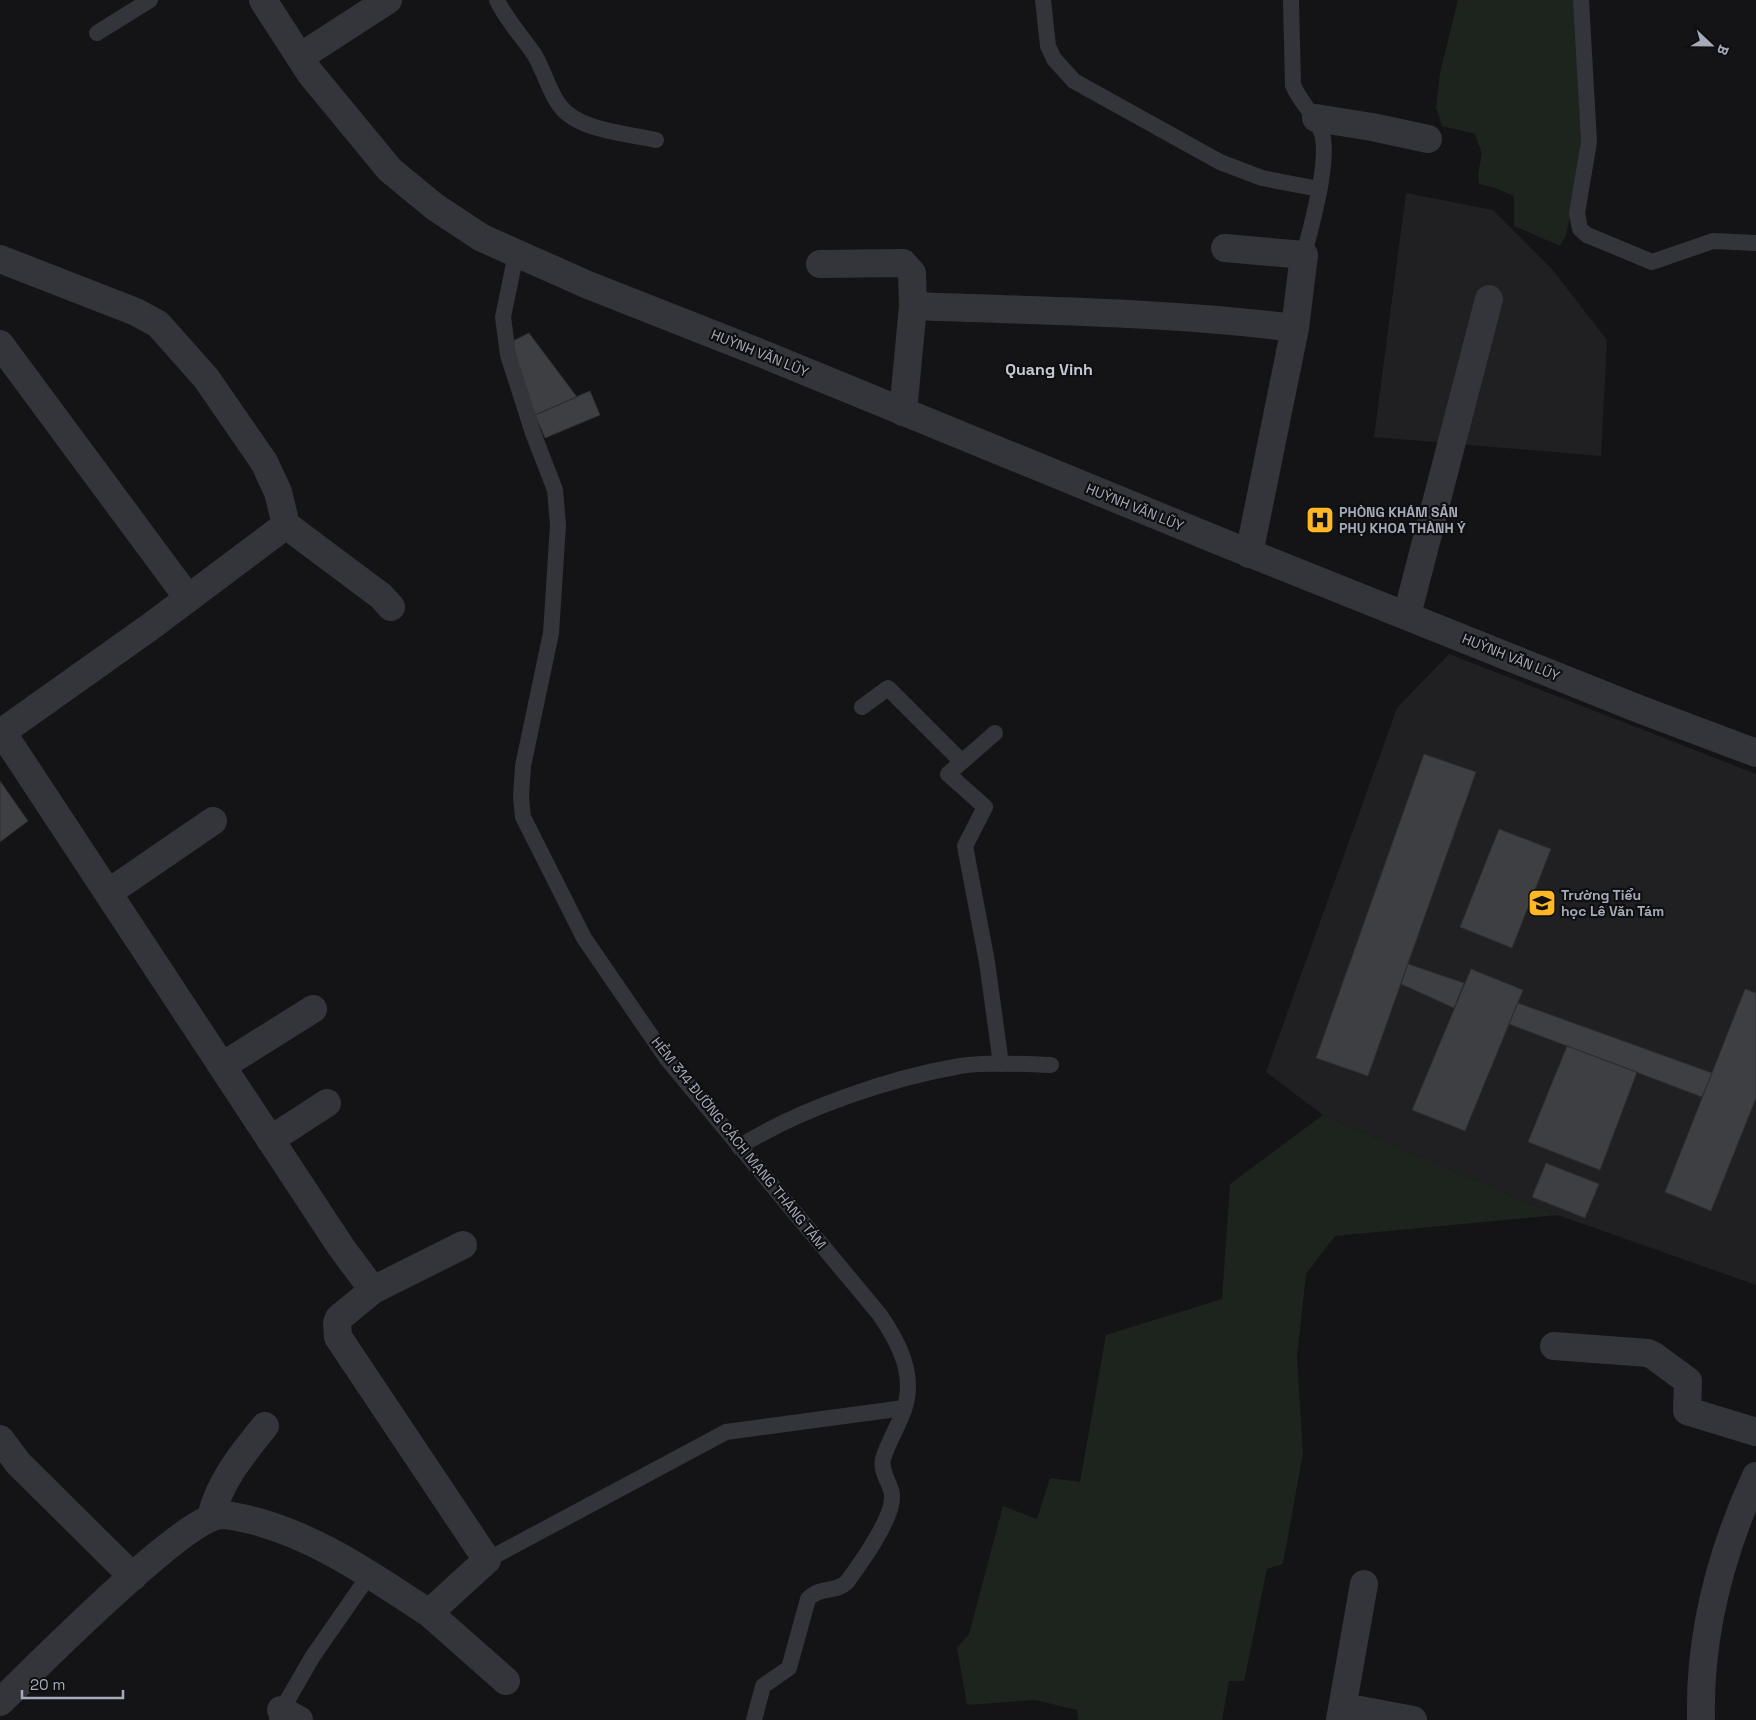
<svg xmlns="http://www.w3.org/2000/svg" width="1756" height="1720" font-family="'Space Grotesk',sans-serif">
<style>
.built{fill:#202023}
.green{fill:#1c241d}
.building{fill:#3e3f43;stroke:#2e2e32}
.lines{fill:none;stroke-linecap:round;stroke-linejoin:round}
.service{stroke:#34353b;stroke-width:16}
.minor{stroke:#34353b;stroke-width:28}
.tertiary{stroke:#34353b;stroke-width:28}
.labels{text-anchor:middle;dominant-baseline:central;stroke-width:4.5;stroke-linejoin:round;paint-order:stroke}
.street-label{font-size:14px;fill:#a4aab7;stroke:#0f0f11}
.poi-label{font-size:14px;font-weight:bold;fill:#a4aab7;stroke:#0f0f11;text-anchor:start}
.quarter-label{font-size:16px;font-weight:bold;fill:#c6c9d3;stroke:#0f0f11}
</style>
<rect width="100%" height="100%" fill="#141416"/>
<path class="built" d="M1406,193L1493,210L1551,268L1607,340L1601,456L1374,437Z
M1449,654L1756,774V1285L1558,1215L1323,1115L1266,1072L1397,708Z"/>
<path class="green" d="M1458,0H1574L1581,143L1569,222L1566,235L1560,246L1514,226V196L1495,188L1479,184L1478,173L1482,154L1475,134L1442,126L1436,108L1440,73Z
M1323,1115L1558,1215L1335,1236L1306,1274L1297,1357L1303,1453L1283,1564L1267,1569L1244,1681H1229L1222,1720H1078L1077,1710L1035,1700L967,1705L957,1648L969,1634L1003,1506L1037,1519L1050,1478L1080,1482L1106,1335L1222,1299L1230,1184Z"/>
<path class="building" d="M529,333L577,397L535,415L511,342Z
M590,391L600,415L545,438L535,415Z
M1424,754L1476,772L1368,1076L1316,1058Z
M0,781L28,821L0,842Z
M1499,829L1551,849L1512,948L1460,927Z
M1408,964L1464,983L1454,1008L1401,984Z
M1471,969L1523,990L1465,1131L1412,1110Z
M1745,989L1756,993V1098L1711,1211L1665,1192Z
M1518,1003L1712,1073L1702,1097L1509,1024Z
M1567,1046L1637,1072L1600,1170L1528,1142Z
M1546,1163L1599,1184L1585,1218L1532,1197Z"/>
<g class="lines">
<path class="service" d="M497,0C506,20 522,36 534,54C544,70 549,92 560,106C579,131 626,133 656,140
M1043,0L1048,46L1054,59L1074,81L1220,162L1262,178L1319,189
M1291,0L1293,85C1300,103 1316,115 1322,134C1330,161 1311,226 1304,255
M1581,0L1589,142L1577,213L1580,229L1587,235L1652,262L1713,241L1756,243
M97,33L150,0
M516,254L503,317L508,355L533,433L555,490L558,525L551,633L523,766L521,797L523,817L584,938L667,1059L880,1315C899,1343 916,1375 904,1410C898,1427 888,1442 883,1459C880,1473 891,1483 892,1495C894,1518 860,1564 847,1582C834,1594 822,1585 808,1599L789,1668L763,1686L754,1720
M862,707L888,688L961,761
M995,733L948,774L985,807L965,846L987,962L1001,1064
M739,1147C799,1109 890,1078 960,1066C989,1062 1021,1064 1051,1065
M487,1560L726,1432L904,1408
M277,1718L313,1656L370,1574"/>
<path class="minor" d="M300,57L388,0
M1316,118L1372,127L1428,139
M1225,248L1304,255L1295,328
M0,259L136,312L158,324L206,378L264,462L278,492L286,525L150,627L2,732L341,1247L373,1290L339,1318L337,1323L338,1337L487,1560L429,1613C375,1578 319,1538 255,1521C245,1519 233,1515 222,1515C183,1517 36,1668 0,1702
M820,264L903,263L912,273L913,306
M0,344L188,598
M903,412L913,306C1041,311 1168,312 1295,328L1249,554
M286,525L381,596L391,607
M1407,615L1489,299
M108,893L213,821
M222,1066L313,1009
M270,1140L327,1103
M373,1290L463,1245
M1554,1346L1648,1353L1654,1356L1688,1381L1687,1411L1756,1432
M0,1439L18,1463L133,1577
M211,1517C219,1482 243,1453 265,1426
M429,1613L506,1681
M1344,1707L1413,1720
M281,1710L299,1720
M1340,1720L1364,1584
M1701,1720C1699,1636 1721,1552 1756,1476"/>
<path class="tertiary" d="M263,0L310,73L390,170L435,207L482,238L588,285L763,354L1224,543L1639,709L1756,753"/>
</g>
<defs>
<symbol id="hospital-square" viewBox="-11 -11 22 22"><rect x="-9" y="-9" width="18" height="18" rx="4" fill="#ffb823" stroke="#0f0f11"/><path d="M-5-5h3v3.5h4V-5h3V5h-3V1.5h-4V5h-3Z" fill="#111"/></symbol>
<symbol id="school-square" viewBox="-11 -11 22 22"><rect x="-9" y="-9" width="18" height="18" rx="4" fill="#ffb823" stroke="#0f0f11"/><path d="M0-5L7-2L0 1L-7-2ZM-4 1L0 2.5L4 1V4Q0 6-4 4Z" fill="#111"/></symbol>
</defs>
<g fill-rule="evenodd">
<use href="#hospital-square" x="1304" y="504" width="32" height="32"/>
<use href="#school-square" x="1526" y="887" width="32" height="32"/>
</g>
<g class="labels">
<g class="street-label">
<text transform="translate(760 353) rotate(22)">HUỲNH VĂN LŨY</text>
<text transform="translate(1135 507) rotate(22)">HUỲNH VĂN LŨY</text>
<text transform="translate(1511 657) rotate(22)">HUỲNH VĂN LŨY</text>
<text transform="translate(739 1143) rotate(51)">HẺM 314 ĐƯỜNG CÁCH MẠNG THÁNG TÁM</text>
</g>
<g class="poi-label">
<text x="1339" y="512">PHÒNG KHÁM SẢN<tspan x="1339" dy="16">PHỤ KHOA THÀNH Ý</tspan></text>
<text x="1561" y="895">Trường Tiểu<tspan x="1561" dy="16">học Lê Văn Tám</tspan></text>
</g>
<g class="quarter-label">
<text x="1049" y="369">Quang Vinh</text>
</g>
</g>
<g transform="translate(1711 45) rotate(112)" stroke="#0f0f11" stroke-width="4" paint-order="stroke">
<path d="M0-4L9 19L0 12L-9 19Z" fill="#a4aab7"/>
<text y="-8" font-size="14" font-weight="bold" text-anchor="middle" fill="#a4aab7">B</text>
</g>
<path d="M22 1690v8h101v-8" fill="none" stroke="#a4aab7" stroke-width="2.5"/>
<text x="30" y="1690" font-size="15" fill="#a4aab7" stroke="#0f0f11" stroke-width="4" paint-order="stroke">20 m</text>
</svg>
